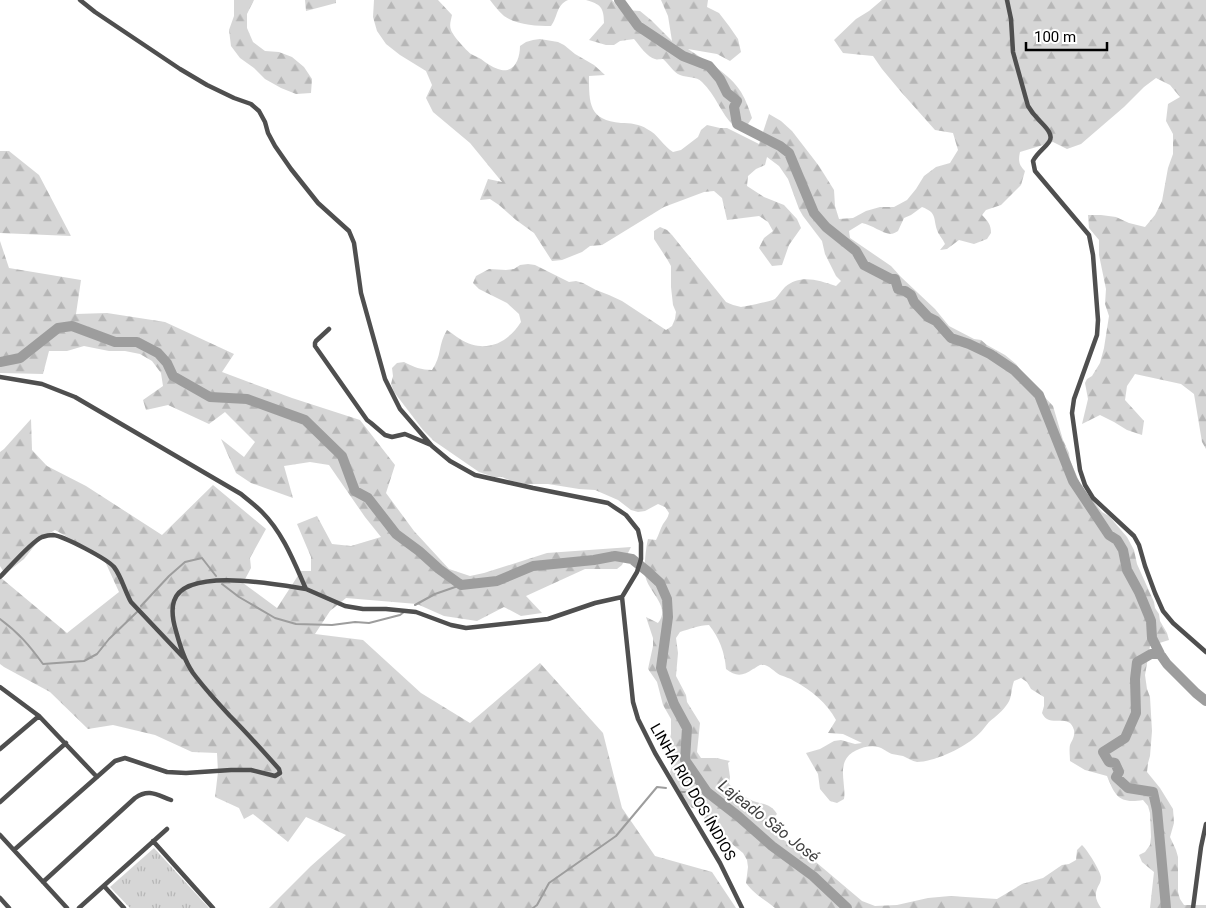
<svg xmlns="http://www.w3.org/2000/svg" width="1206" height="908" font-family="Roboto,sans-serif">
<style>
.grass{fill:url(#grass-tufts)}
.forest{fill:url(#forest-firs)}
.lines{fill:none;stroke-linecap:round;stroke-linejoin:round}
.stream{stroke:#9d9d9d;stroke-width:2}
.river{stroke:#9d9d9d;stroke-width:10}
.minor{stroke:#4f4f4f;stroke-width:4.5}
.labels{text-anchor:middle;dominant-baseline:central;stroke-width:4.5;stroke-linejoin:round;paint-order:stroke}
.street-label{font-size:15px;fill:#000;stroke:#fff}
.water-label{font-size:16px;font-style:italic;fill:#3e3e3e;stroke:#fff}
</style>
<defs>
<pattern id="grass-tufts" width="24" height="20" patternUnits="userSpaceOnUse" patternTransform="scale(1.25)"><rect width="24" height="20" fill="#d6d6d6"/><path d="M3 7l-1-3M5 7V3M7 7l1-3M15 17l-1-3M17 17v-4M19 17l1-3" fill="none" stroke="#b6b6b6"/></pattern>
<pattern id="forest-firs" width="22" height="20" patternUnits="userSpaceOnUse" patternTransform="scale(1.25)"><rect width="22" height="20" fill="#d6d6d6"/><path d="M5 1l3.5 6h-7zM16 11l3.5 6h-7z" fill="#b6b6b6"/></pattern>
</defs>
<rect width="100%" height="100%" fill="#fff"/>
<path class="grass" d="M154,848L209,908H130L110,887Z"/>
<path class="forest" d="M234,0H254L247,14V28L253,42L265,51L279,52L292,57L304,67L312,79L311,93L296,94L281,88L265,79L254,68L240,58L231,46L229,30L234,16Z
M305,0H336V3L306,11Z
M374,0H438L452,15C451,20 449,25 451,30C453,36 466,50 471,54C474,56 478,57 481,59C486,63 492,67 498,69C514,75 520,59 520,46L526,42L533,40L540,39L558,42L564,45L575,54L594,65L605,75L589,76C589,104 589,120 621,123C630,123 640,124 647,129C658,134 663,146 673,152L681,150L698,137L701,130L707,125L720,128H727L759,144L769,114L781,121L792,131L819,166L834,190L835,206L839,219L853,218L866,211L880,207H894L907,200L916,189L924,176L936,167L950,163L958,150L953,133L935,130L902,93L882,69L873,56L843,53L834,40L856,19L869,11L882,0H1206V449L1202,442L1194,394L1181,384L1135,374L1127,386L1125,400L1144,421L1142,435L1127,430L1114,422L1100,415L1082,424L1088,399L1085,383L1087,379L1092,376L1100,363L1104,348L1109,316L1105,304L1106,289L1099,255V240L1089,228L1088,215H1101L1116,217L1129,223L1145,227L1155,215L1162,201L1168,168L1173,154V134L1166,121L1168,104L1180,97L1170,85L1156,78L1144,87L1124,107L1081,144L1067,149L1053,142L1020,152C1018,161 1019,165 1025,171L1021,185L1001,205L986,210L982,215C988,221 991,225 991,233L987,239L974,244L959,240L947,249L940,250L945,244C943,239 938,234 937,230C933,217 937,213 922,207L911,215L904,218L898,231C896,232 893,234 890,234C882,233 872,225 862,223L849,231L850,238L891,266L901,277L935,309L949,326L974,339L981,340L987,345L1005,355L1016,364L1025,376L1053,406L1063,440L1069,453L1070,460L1081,486L1102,512L1109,516L1127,537L1134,550L1137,564L1154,602L1155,608L1159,614L1160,621L1167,633L1169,640L1150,646L1145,675L1147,689L1150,697L1152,731L1150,756L1148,763L1147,772L1160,788L1173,809L1174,823L1170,837L1176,850L1178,857V892L1180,899L1184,905H1206V908H1150L1154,872L1142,862L1139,855L1145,852L1150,845L1151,837L1150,813L1148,806L1143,800C1119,804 1115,796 1107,776L1085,770L1070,761C1070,756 1069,750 1070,745C1072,740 1075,737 1074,730C1070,715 1056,724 1047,719C1045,718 1043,715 1042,713L1044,706V697L1031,689L1027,682L1021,678L1014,681C1011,689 1012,697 1008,703C1003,711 996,716 989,722C984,728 980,734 973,739C961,749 933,762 917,762C912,761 908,758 903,756C899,755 896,755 892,754C887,752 883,748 878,747C867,744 849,751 845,761C840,772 846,788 844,799L837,803L830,801L820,789L818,774L806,753L820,749L834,741L841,740L855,744L862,743L843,734L828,733L836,720C827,703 811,690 794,681C790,678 785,677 780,675C774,672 768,663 760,665C759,665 754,669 753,669C743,676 736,677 726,669C725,653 719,637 709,625C699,625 690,629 680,632L676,638L678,653L676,676L686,695L687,702L700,723L697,752L701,758H716L730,761L728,763L730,777L729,784C736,791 744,797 753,801C764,805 770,803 777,814L772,819L771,826L785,841L798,847L862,901L875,906L897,905L928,898L950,896L997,899L1022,884L1043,878L1062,865L1069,864L1076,860L1077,850L1082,845C1088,851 1100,870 1101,877C1101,883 1099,884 1097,889C1094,896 1097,902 1101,908H775C764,899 755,895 746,883L748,867L747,860L743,853L721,835L708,828L703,822L705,814L700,809L692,808L687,803L672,779L670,772L673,764L668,750L669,742L671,734V719L663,705L657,682L648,669L653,646V638L646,617L658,623C672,606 647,592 645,574C644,566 646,547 648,539L656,540C659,535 660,529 663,524C665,521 668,518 669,513L665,507L658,504L645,511L638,512L631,510L618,500L595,490L579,489L548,484H524L509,480L502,477H494L479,472L434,441L423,430L394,392L391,384L393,376L392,368L397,363L404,362C413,367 422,370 432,370C442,356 438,344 447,330C452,333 455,336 460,339C484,354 507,344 521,322L519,314L507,303L479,289L473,283L476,276L489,269L506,270L514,269L520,265L528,264L535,265L569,282L576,281L583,283L596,290L609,295L622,301L666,330L672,326L675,319L676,312L673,305L671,287V266L667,259L654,239V231L660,227L667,230L672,235L726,302C730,304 736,306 741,307C744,307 772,301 775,299C778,296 781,291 785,287C800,274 818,280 836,286L841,281L836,276L825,254L822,241L803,216L799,209L788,179L779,166L767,157L765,165L756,169L748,176L747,186L764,197L784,205L797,219L801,228L789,245L782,265L772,266L759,248L764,238L773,231L768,222L759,216L727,220L722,198L714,191L704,192L664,207L602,245L590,246L582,252L562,260L552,261L534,233L516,220L499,205L490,199L480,200L488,179L502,182L470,143L433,112L426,98L432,85L426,71L400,55L386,44L377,31L373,17Z
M490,0H568C556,5 558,17 551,26C536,26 517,25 504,16C498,11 494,5 490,0Z
M586,0H612L618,7L625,10L640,11L651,20L672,41L668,16L661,0H708L707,7L719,13L729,26L738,39L741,52L730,61L717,54L688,49C707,62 729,73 741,92C746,100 749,109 752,118L748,124L734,126C721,114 716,95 702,82C696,76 688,78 680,75C673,72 669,64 663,59C662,59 656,60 655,59C648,58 639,45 634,39L620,41L614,45H606L589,40L604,23C604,7 600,4 586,0Z
M0,151H9L39,175L71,236L0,233Z
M0,241L9,268L81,280L76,314L107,313L165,322L234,354L222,372L292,398L360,420L395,465L386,493L414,531L449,569L470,576L484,573L547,553L631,547L622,565L617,569H585L526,596L542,613L521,616L504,607L477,621L444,616L417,604L346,598L330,611L315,634L363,640L421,693L470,723L540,663L603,733L622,808L655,856L712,872L736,908H269L311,866L346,835L306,817L288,842L253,814L244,819L239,808L215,797L218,772L217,753L192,752L155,735L113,725L88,729L50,692L4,667L0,664V577L67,633L119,592L103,557L55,530L39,540L24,559L5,574L0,566V452L4,449L31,419L32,450L47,466L86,486L162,535L213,485L266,529L250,558L251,568L243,583L277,608L301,571H311V557L297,524L317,516L332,544L351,546L381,537L365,517L329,465L310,462L284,466L293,498L251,483L236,473L221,439L244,457L255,442L225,412L209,424L168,405L146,410L143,400L163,386L161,373L152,361L140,354L125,351H109L84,346L67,351H49L43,374L0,373Z"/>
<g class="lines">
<path class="stream" d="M222,584L239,597L275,618L296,624L332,625L355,622L369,623L400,615L404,612
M415,605L435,594L461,585
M141,606L169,576L185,562L202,558L216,576
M0,619C19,633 29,645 43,664L84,661L97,654L109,639L138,611
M681,792H707
M533,908L537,905L549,883L616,836L657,787L666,788"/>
<path class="river" d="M619,0L638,26L683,56L709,66L720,79L727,93L737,101L734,107L737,124L780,146L789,153L814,213L826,227L856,251L864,265L891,279H895L898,289L905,291L911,295L914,302L928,317L936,321L951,338L969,344L990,354L1014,370L1039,395L1073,481L1109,535L1117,540L1123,550L1127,570L1139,592L1151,621L1152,638L1160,654L1167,664L1196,693L1206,701
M0,362L20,358L58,328L72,326L115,342H137L158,353L167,363L173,376L210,397L247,399L305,420L342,456L355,491L368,498L396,534L419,551L439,569L461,585L497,581L533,566L594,560L615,556L632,559L647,571L660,583L667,599L668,617L661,668L674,704L687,728L685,760L707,792L738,816L772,846L813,876L847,908
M1160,654H1151L1137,662L1135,679L1136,713L1125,738L1103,752L1109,762L1115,763L1119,772L1116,777L1128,788L1153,792L1157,810L1166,908"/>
<path class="minor" d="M1007,0L1011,19L1013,52L1028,106C1031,111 1034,115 1038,119C1043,125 1055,134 1049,142C1044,149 1037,153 1033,161L1035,171L1089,235L1093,255L1098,320L1097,335L1074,399L1072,413L1080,470L1085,485L1093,498L1134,536L1139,545L1145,566L1155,593L1163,611L1173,623L1206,652
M329,329L316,341L315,343V346L367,420L371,423L385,435L392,437L405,434L431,445
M0,377L42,384L75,397L241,494C248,500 255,505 262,512C283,533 294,562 306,589L345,606L363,609H386L416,612L451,625L466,628L548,619L595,603L622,597L637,572L641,559V543L638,530L626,515L608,503L533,488L475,475L450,461L432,446L400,409L385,379L361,293L354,243L349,231L318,203L291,169L275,146L268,133L265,122L259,111L251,104L234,98L207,85L180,69L95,12L80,0
M0,577C9,568 31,542 42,537C45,536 50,535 53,535C64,536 107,559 114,567C121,576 125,591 131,602L183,657
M622,597L633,702L638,719L655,753L720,863L742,908
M0,687L39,716L97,777
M0,749L39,716
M0,802L66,743
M0,835L67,908
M153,841L213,908
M14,850L115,761L125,758L167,772L186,773L231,770H251L275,776L280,773L279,769C263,751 247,733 230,716C217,702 204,688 193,673C184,660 180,645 176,631C173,621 171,610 174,601C185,566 280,585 306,589
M43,882L135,798C149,788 157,795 171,800
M104,886L124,908
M0,898L9,908
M79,908L167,829
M1193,908L1201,847L1206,824"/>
</g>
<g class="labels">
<g class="street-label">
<text transform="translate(693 792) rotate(60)">LINHA RIO DOS ÍNDIOS</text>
</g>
<g class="water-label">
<text transform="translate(769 821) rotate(38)">Lajeado São José</text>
</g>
</g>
<path d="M1026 42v8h81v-8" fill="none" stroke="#000000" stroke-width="2.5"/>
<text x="1034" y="42" font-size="15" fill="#000000" stroke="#ffffff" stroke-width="4" paint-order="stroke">100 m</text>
</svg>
